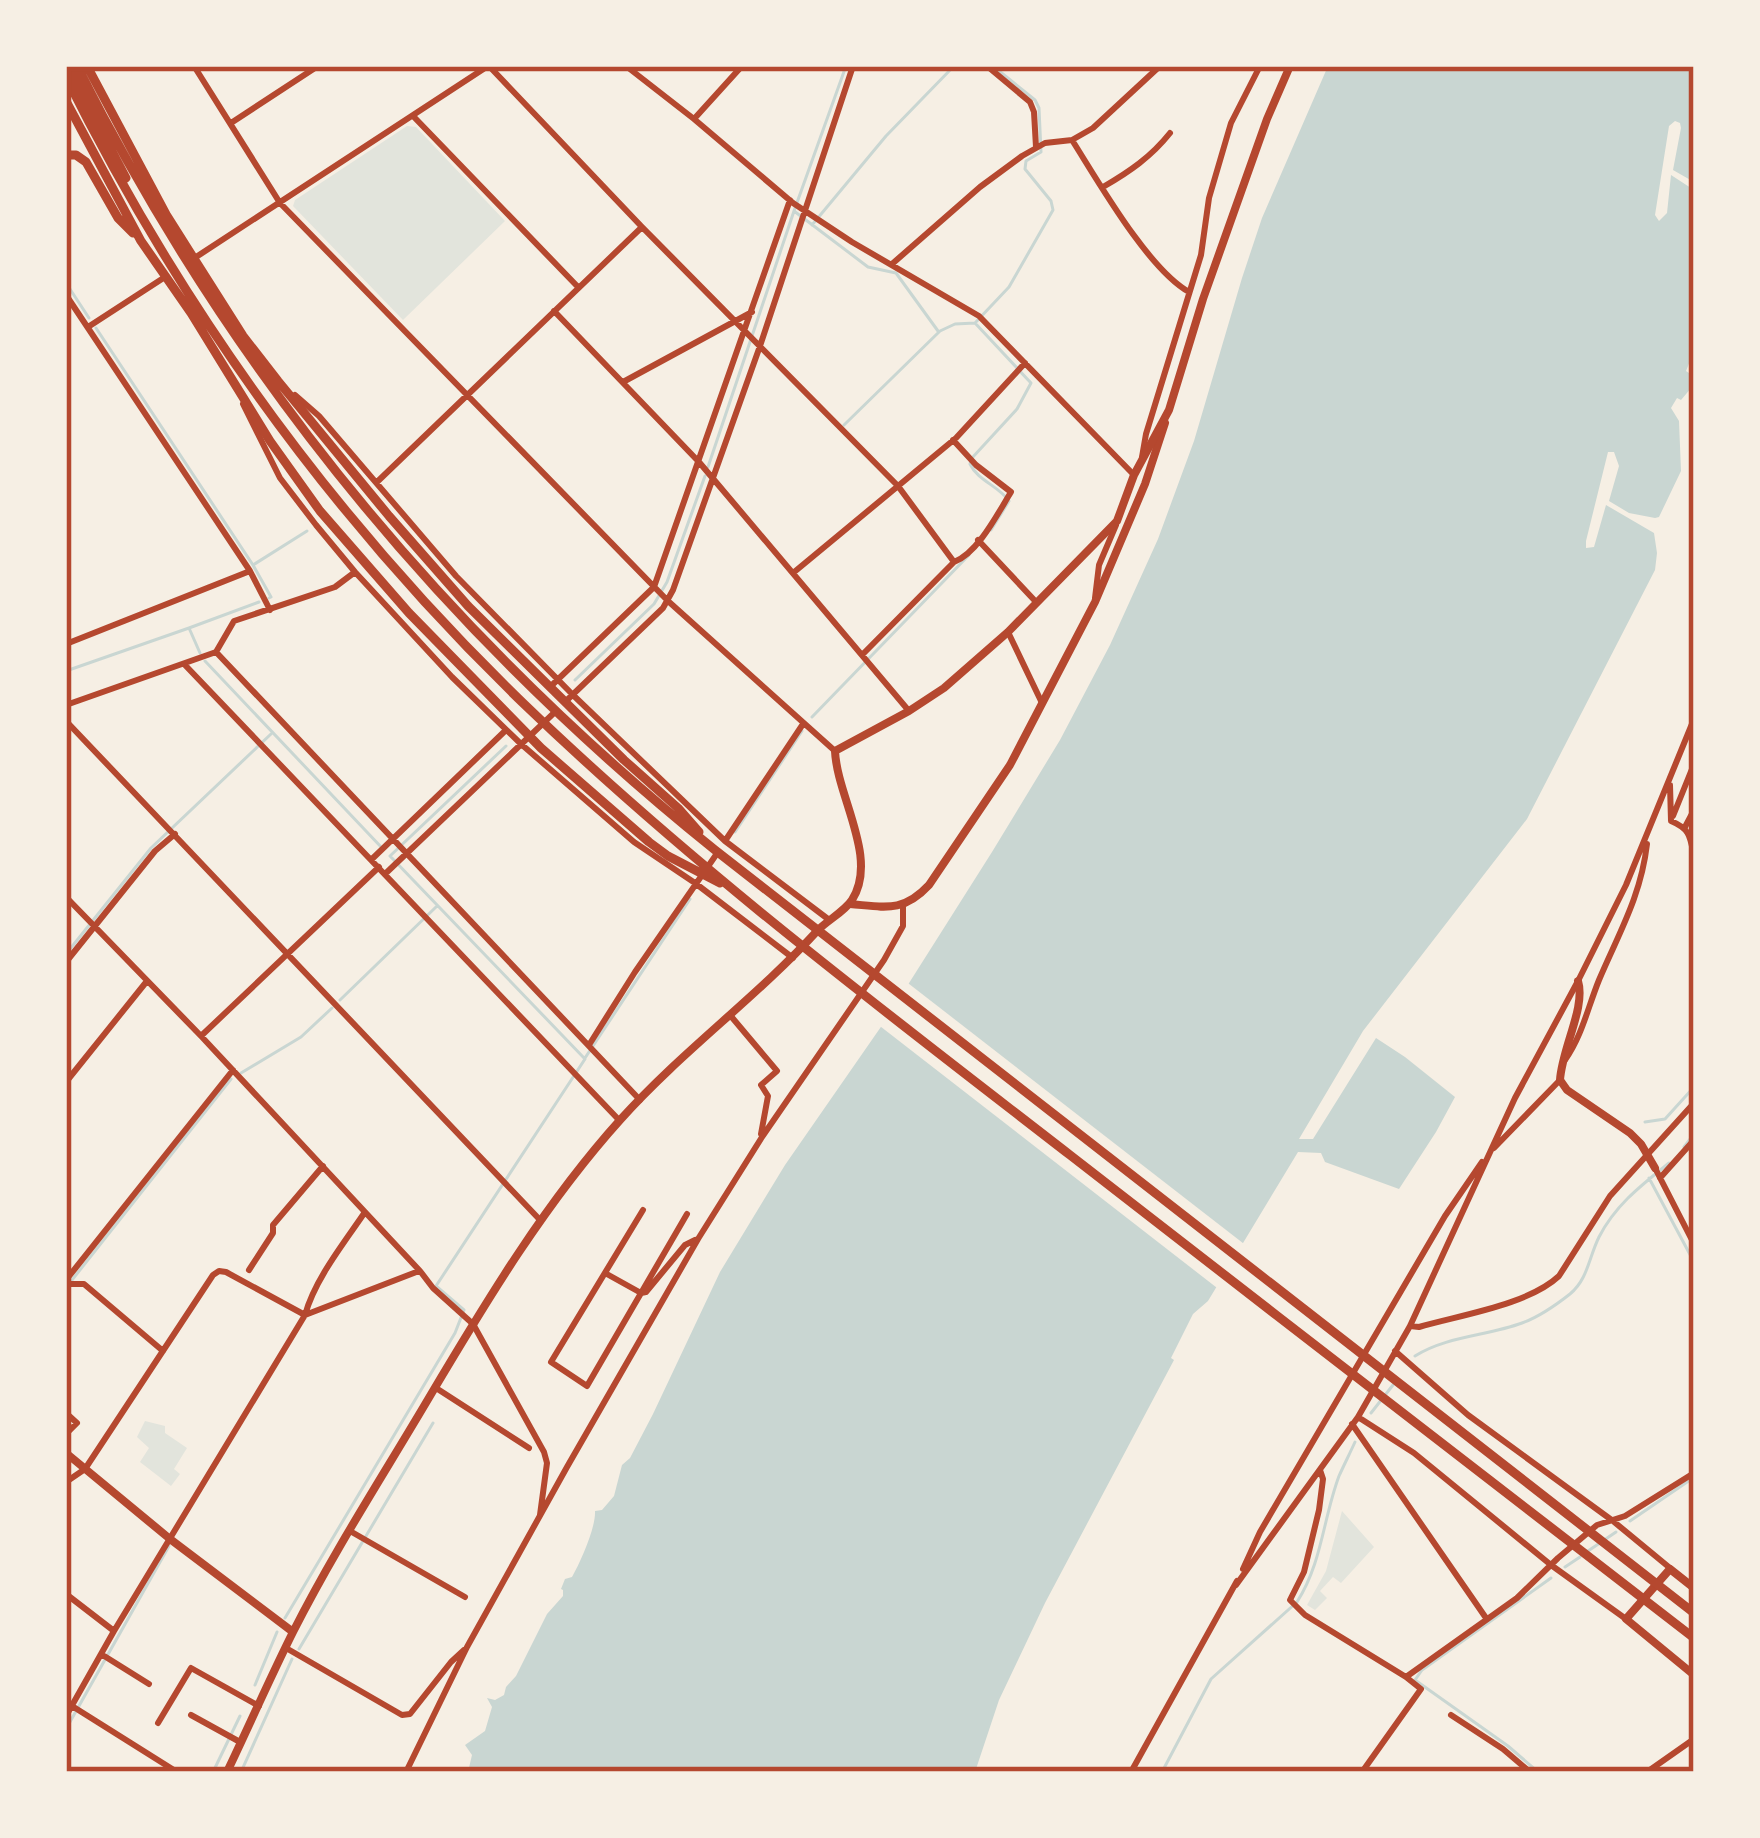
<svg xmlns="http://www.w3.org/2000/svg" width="1760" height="1838" font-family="'Fira Sans Condensed',sans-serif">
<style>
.green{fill:#e2e4dc}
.water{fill:#c9d6d2}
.pier{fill:#f6efe4}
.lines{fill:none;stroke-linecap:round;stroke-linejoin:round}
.stream{stroke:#c9d6d2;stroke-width:3}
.minor{stroke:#b5482f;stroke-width:6}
.tertiary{stroke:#b5482f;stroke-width:8}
.secondary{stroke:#b5482f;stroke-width:8}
.trunk{stroke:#b5482f;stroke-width:9}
.neatline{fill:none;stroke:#b5482f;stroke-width:4.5}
</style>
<rect width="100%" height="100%" fill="#f6efe4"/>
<path class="green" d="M407,126L416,127L505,221L403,320L293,206L295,200Z
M145,1421L165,1426V1433L187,1448L174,1469L180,1474L171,1486L140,1462L149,1448L137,1437Z
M1342,1511L1374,1547L1341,1583L1333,1577L1320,1591L1327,1598L1315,1610L1307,1605L1326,1571Z"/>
<path class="water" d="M1328,66H1694V182L1673,170L1681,128L1680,123L1675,121L1669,126L1655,215L1659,221L1667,213L1671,175L1694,190V362L1690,361L1686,371L1692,375V387L1681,400L1677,398L1671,408L1679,421L1681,471L1659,517L1655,518L1629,513L1609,501L1619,466L1614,452H1608L1586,541V548L1594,547L1606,505L1654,533L1657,553L1655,570L1527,819L1363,1031L1299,1139H1313L1376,1038L1405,1057L1455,1097L1436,1132L1399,1189L1325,1162L1321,1153L1298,1152L1208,1301L1193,1314L1171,1358L1174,1360L1045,1603L999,1700L975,1772H468L472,1755L465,1745L485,1731L492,1707L487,1698L495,1700L504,1695L506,1687L516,1676L547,1614L563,1596V1590L561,1589L565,1579L572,1577C581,1561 596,1527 595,1511L602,1510L614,1496L622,1465L630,1458L653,1414L720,1272L785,1165L885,1021L992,852L1060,740L1110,645L1158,539L1194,441L1242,278L1262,218Z"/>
<path class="pier" d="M904,980L1248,1247L1221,1291L876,1023Z"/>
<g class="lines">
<path class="stream" d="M794,211L868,267L896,273L938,331
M812,225L886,136L954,66
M66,283L89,318
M975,323L1031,383L1017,409L972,458L970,464C978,481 999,486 1009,501L991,530
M96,328L253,565
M844,425L940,331L955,324L975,323L1009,287L1053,210L1051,201L1025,169L1026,161L1041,152L1039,108L1035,100L993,66
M708,467L794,211L846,66
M269,598L271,597L253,565L307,531
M189,628L259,602
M205,661L383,849
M66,671L189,628L200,653
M575,680L654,604L667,582L705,476
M812,717L969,555
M735,832L802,731
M390,856L506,746
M66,954L151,848L271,734
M340,1000L436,907
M585,1058L690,899
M241,1073L301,1037L332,1008
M1645,1122L1665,1119L1694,1087
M1684,1147L1694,1134
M1649,1178L1694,1262
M72,1280L231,1079
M1415,1356C1447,1336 1487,1336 1522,1323C1539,1317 1556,1305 1570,1294C1588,1279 1589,1257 1599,1237C1616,1204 1643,1184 1669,1163
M1371,1413L1393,1385
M1630,1521L1693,1478
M1588,1551L1616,1532
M1565,1567L1580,1557
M285,1618L455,1333L464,1310L436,1286L585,1059L390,856
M299,1649L433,1423
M255,1685L277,1632
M66,1729L169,1546
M213,1772L240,1716
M241,1772L292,1659
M1162,1772L1211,1679L1297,1602C1322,1563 1323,1519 1339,1476C1344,1465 1350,1453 1355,1442
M1538,1772L1508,1746L1415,1680L1422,1670L1551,1578"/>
<path class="minor" d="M194,66L280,203L668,601L835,751
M489,66L642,227L898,486L954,562L862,655
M626,66L694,119L793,203L852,242L979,316L1134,475
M987,66L1030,102L1034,112L1036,147
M414,117L578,287
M694,119L742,66
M231,123L318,66
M1072,140L1093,128L1160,66
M1103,187C1129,172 1151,157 1170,133
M193,259L488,66
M892,264L980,187L1022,156L1045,143L1072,140C1098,181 1148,269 1189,292
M66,295L250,571L270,610
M554,311L699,462L909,711
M88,327L165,277
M623,382L752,312
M295,395L319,416L456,576L573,695L725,841L828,919
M243,404L280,478L316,525L355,572L452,677L521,744L634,842L695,883L793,958
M953,440L976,465L1011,492C998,513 978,553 954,562
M1142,457L1146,434L1201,255L1209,198L1231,123L1260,66
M377,482L642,227
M978,540L1037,603
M793,573L956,438L1025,363
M1095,598L1099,565L1116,525
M1008,632L1042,703
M66,644L250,571
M216,652L640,1100
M185,665L619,1120
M550,687L654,587L790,200
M565,702L663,608L673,590L760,346L853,66
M66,705L216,652L234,621L335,587L355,572
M66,721L541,1221
M1670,785L1671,821C1690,829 1690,836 1694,856
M1673,816L1694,764
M1685,827L1694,810
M725,841L803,724
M372,859L506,730
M385,874L556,711
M66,897L201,1036L420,1271L433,1288L473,1324L544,1452L547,1463L540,1515
M66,962L155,851L175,834
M730,1015L777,1071L761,1085L768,1096L761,1134
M201,1036L379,867
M589,1045L635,972L718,852
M1565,1060C1582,1036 1588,1007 1599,980C1619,933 1641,896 1647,844
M66,1082L147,981
M1494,1148L1560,1080
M1655,1168L1694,1244
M1660,1178L1694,1140
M643,1210L551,1362L587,1386L687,1214
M249,1270L273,1233V1225L323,1166
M605,1273L641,1293L646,1292L685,1245L695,1240
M66,1280L233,1070
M66,1284H84L163,1351
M1410,1326L1419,1327C1460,1315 1528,1305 1559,1276L1610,1196L1694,1103
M1395,1351L1468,1415L1613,1521L1670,1568
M436,1388L529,1448
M66,1413L77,1423L66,1434
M1358,1417L1414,1453L1551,1565L1626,1619
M1352,1424L1486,1618
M1320,1470L1323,1479L1319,1510L1304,1572L1290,1600L1305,1615L1406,1677L1421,1689L1362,1772
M66,1482L85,1469L213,1275L219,1271L226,1272L305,1315L419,1271
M350,1531L465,1597
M1243,1569L1260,1532L1445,1216L1482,1162
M1236,1585L1358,1417L1410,1326L1515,1098L1578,981L1626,885L1694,719
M66,1594L114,1631
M286,1648L402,1715L410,1714L451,1662L464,1650
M101,1654L149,1684
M1406,1677L1517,1598L1558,1558L1597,1525L1625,1516L1694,1473
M72,1706L177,1772
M191,1715L240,1742
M1451,1715L1503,1749L1530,1772
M66,1716L114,1631L305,1315C315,1279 344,1243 365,1212
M158,1723L191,1668L259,1706
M406,1772L467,1647L567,1467L698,1239L762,1137L884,960L903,926V905
M1131,1772L1237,1581
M1647,1772L1694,1739"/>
<path class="tertiary" d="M850,904C885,907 903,913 929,885L1010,765L1095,602L1145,484L1165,423
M1578,981C1586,1007 1562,1048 1560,1080L1567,1090L1630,1133L1641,1144L1655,1168
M1694,1588L1670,1569L1626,1619L1694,1675"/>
<path class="secondary" d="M66,1453L170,1539L293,1632
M227,1772C249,1726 270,1678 293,1632C334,1551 384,1474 430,1396C487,1300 546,1202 621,1119C682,1051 757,997 818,930C828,920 845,911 852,900C879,858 837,797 835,751L909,711L944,688L1008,632L1117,521L1134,475L1169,410L1203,299L1267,119L1290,66"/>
<path class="trunk" d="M77,66C232,375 446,634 715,850L1694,1613
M87,66L167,216L243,336L278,381L389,516L468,606L624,760L678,808L699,832
M71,68L79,89L126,178
M66,77C182,310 336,522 523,703C693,867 883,1010 1070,1155C1278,1316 1485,1478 1694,1638
M66,101L141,241L191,313L270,441L320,511L409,613L541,748L649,842L668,856L720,883
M66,155H76L86,162L118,218L133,233"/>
</g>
<rect width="1760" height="1838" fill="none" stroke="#f6efe4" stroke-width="138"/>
<rect x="69" y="69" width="1622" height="1700" class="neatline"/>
</svg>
